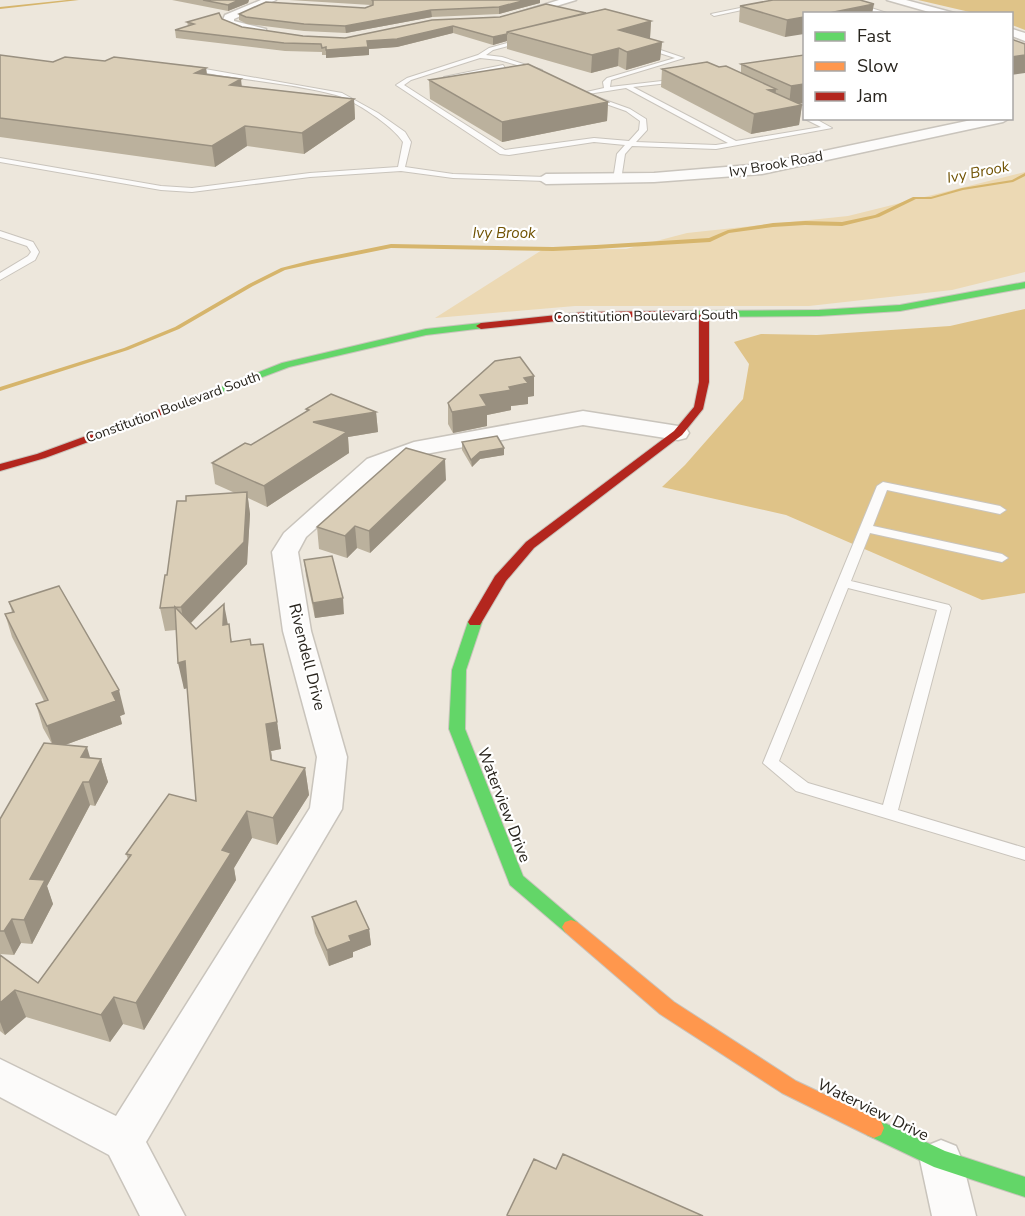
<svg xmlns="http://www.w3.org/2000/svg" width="1025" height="1216" font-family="'Nunito Sans',sans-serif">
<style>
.green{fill:#ecd9b4}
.forest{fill:#dfc388}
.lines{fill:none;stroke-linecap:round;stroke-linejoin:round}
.stream{fill:#d6b56c;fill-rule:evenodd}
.lane-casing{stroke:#c9c4bc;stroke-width:2}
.street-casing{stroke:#c9c4bc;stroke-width:3}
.fast-casing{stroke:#c9c4bc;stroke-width:2}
.slow-casing{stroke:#c9c4bc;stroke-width:2}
.jam-casing{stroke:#c9c4bc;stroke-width:2}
.lane{fill:#fcfbfa;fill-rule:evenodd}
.street{fill:#fcfbfa;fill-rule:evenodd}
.fast{fill:#63d668;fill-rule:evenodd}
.slow{fill:#ff974d;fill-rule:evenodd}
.jam{fill:#b3261e;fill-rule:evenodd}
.wall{fill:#bbb19d}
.shaded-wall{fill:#999080}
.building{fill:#daceb7;stroke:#999080;stroke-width:1.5}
.labels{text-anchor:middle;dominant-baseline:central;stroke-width:4.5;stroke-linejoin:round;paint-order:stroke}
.far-street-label{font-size:14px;fill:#28241d;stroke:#fff}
.far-water-label{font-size:15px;font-style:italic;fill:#705202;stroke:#fff}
.street-label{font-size:16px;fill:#28241d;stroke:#fff}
</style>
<rect width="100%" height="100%" fill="#ede7dc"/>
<path class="green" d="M1025,172V272L952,290L809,306H575L435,318L542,250L626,249L687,233L848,216Z"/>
<path class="forest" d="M918,0H1025V30L1012,25V14L974,13Z
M1025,309V593L982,600L786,515L662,487L685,465L743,399L749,364L734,342L761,334L817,335L950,326Z"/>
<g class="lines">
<path class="stream" d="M67,0H79L0,9V7Z
M1025,173V176L1013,182L963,190L931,199H916L879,217L842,226L805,225L773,227L729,233L710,242L596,249L553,251L391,248L312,264L285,270L253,286L179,329L128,350L0,391V387L124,348L175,327L249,284L281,268L312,260L391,244L553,247L596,245L709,238L728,230L773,223L805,221L842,222L875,215L913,197H931L962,188L1012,180Z"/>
<defs>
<path id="lane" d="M778,0H789L714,16L711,14Z
M837,0H846L890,14H880Z
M525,38L527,41L493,50L486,55L502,57L542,70V72L499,60L480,58L411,80L404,85L505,150L594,138L629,141L639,130L640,121L626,111L589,98L591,95L630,109L646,119L647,130L636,142L716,145L728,143L626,88L582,95V93L604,88L603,82L607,78L675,58L641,47L643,44L684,58L611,80L610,87L679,79L677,82L633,87L736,141L821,127L805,119L804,118V117V118H814L832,128L716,149L632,146L625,154L621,180L617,182L613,180L617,154L625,145L594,142L509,155L500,154L396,85L407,78L478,55L489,48Z
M503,65L505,68L447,79L444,77Z
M188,66L342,93L378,113L405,132L411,142L405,167L453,174L546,177L550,179L546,181L453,178L401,171L310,177L192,192L161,190L0,162V158L161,186L192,188L310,173L398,167L403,142C393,126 354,100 336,95C287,82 235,80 186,69Z
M0,231L33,242L39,252L35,260L0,280V273L28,256L31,252L27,246L0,237Z
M883,482L1000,506L1006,510L1000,514L887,490L873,526L1002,554L1008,558L1002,562L870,533L851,581L949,605L951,608L898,810L1025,848V860L796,791L763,763L877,486ZM848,588L937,610L883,805L808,783L779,761Z"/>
<path id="street" d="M261,0H276L234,19V21L266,29V33L228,28L222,22L225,15Z
M559,0H576L517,18L511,15Z
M887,0H906L958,14H936Z
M1012,29L1025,33V41L1012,36Z
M981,118H1010L1003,122L762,174L654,182L546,184L538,179L546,174L654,173L762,164Z
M583,411L678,426L686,428L689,433L686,438L678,440L583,425L420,455L383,469L306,537L298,552L311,631L347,757L342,809L146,1142L185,1216H140L109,1155L0,1097V1059L116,1116L310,808L317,757L283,631L272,552L284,533L367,459L414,442Z
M941,1140L956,1146L962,1160L976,1216H932L920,1160L926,1146Z"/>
<path id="fast" d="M1025,282V288L900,311L819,316L677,317L672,314L677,311L819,310L900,305Z
M481,323L484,324V328L426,335L289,367L202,400L198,401L193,398L282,363L426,329Z
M475,618L482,622L466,670L465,729L523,876L577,922L580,927L577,932L571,934L565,932L510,885L449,729L452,670L468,622Z
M874,1118L945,1151L1025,1177V1197L934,1167L867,1135L864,1128L867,1121Z"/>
<path id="slow" d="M571,920L577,922L674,1002L796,1081L881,1121L884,1128L881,1135L874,1138L867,1135L782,1093L660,1014L565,932L562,927L565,922Z"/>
<path id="jam" d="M677,311L682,314L680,316L585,318L481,329L476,326L481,323L585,312Z
M704,312L709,315V382L703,409L682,435L534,548L506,581L480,625H470L468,622L495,576L526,542L674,431L694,407L699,382V315Z
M198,395L203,398L202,400L45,458L0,471V464L37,454Z"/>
</defs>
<use href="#lane" class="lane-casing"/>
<use href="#street" class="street-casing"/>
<use href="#fast" class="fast-casing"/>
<use href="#slow" class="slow-casing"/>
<use href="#jam" class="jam-casing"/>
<use href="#lane" class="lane"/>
<use href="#street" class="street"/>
<use href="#fast" class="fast"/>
<use href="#slow" class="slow"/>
<use href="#jam" class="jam"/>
</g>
<path class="wall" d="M172,0H249L248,3L228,11Z
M289,0H540V3L499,14L432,17L346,33L304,31L247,24L239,20V14L365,8L371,5Z
M860,0L785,37L739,22L740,6Z
M586,13L651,21L650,38L649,39L662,42L660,60L626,70L618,66L591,73L507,49V41L493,45L453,33L397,47L369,49V55L326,58V55H322V52L285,51L176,38L175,30L188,26L187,22L222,19L242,27L303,36L345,38L432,20Z
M0,55L53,62L105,61L206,68L207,74L242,86L354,99L355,119L304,154L247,146L215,167L0,137Z
M804,55V103L799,104L802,105L799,125L751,134L661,87L662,69L741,73V64Z
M429,80L608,102L607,121L502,142L430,99Z
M534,396L528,397V404L511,406V410L487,415V426L453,433L448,424V403Z
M306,409L376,412L378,432L348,437L349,453L267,507L248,498L250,514L247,564L191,623L196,629L228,624L232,642L251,645L277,722L281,749L271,751L272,760L305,768L309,795L277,845L252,838L234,868L236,880L144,1030L123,1024L110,1042L26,1017L5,1035L0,1031V955L38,983L128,859L126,854L196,801L187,688L184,689L176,630L165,631L160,608L186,501L235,493L215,484L212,463L251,445L307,412Z
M462,442L504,455L480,459L472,467L462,450Z
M446,480L370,553L357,548L347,558L319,549L317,527Z
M304,560L344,614L315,618L306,576Z
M9,602L125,714L120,716L122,724L65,745L90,758L101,759L108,782L95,806L90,805L47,886L53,904L32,944L21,943L14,955L0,954V819L52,744L43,728L36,704L44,701L12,637L5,614L12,612Z
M312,917L369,929L371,945L353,952V957L329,966L315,933Z"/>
<path class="shaded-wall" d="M239,0H249L248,3L228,11V5Z
M526,0H540V3L499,14V7Z
M874,4L872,14H824Z
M431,10L432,17L346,33L345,26Z
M804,17V34L785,37L787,20Z
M651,21L650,38L618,47L619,30Z
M453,26V33L397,47L369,49V55L326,58V50L367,41Z
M507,34V41L493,45V37Z
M662,42L660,60L626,70L627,52Z
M619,48L618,66L591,73L592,55Z
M1025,55V73L1011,75V57Z
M206,68L208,86L195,73Z
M241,79L243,97L230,85Z
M804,84V103L789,105L791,86Z
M776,89L774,108L768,90Z
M354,99L355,119L304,154L302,133Z
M608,102L607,121L502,142V122Z
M802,105L799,125L751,134L754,114Z
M245,126L247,146L215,167L212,146Z
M534,376V396L528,397V404L511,406V410L487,415V426L453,433L452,412L480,395L509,387L524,378Z
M376,412L378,432L348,437L349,453L267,507L264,486L313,422Z
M504,448V455L480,459L472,467L471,460L480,452Z
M445,459L446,480L370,553L369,531Z
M247,492L250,514L247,564L185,629L181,607Z
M355,526L357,548L347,558L345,536Z
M343,598L344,614L315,618L313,603Z
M224,604L229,630L223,625Z
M185,661L191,687L184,689L178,663Z
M119,690L125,714L120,716L122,724L54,749L47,726L112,693Z
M277,722L281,749L271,751L276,786L266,724Z
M87,747L94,771L81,757Z
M101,759L108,782L95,806L89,782Z
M305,768L309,795L277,845L273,818Z
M83,782L90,805L47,886L53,904L32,944L24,920L30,879Z
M247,811L252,838L234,868L236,880L144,1030L136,1003L222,850Z
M12,919L21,943L14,955L4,931Z
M369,929L371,945L353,952V957L329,966L327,950L349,936Z
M15,990L26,1017L5,1035L0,1022V1003Z
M114,997L123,1024L110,1042L101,1015Z"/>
<path class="building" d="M203,0H239L228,5Z
M372,0H526L499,7L431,10L345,26L304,24L246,17L239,14L266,2L365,8L373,5V1Z
M773,0H860L874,4L824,14H804V17L787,20L740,6Z
M546,4L586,13L507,32V34L493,37L453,26L397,39L367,41L368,47L326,50V47L322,48L321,44L284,43L175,30L194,24L187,22L219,13L222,19L242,27L303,36L345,38L432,20L500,17Z
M605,9L651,21L619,30L662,42L627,52L619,48L592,55L507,32Z
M1011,39L1025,44V55L1011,57Z
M0,55L53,62L65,57L105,61L114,57L206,68L195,73L241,79L230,85L354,99L302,133L245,126L212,146L0,118Z
M804,55V84L791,86L741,64Z
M707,62L719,67L726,66L776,89L768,90L802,105L754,114L662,69Z
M528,64L608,102L502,122L429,80Z
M520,357L534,376L524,378L528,383L509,387L511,390L480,395L487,406L452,412L448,403L495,361Z
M331,394L376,412L313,422L347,432L264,486L212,463L245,443L251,445L309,410L306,409Z
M497,436L504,448L480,452L471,460L462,442Z
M406,448L445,459L369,531L355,526L345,536L317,527Z
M247,492L244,542L181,607L160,608L165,575H167L177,501H186V496Z
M332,556L343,598L313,603L304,560Z
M59,586L119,690L112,693L116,701L47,726L36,704L48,700L5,614L14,612L9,602Z
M224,604L223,625L229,624L231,642L250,639L251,645L263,644L277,722L266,724L271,760L305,768L273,818L247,811L222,850L231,853L136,1003L114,997L101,1015L15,990L0,1003V955L38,983L131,855L126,854L169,794L196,801L185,661L178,663L175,607L196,629Z
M44,743L87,747L81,757L101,759L89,782H83L30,879L45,880L24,920L12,919L4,931H0V819Z
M356,901L369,929L349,936L351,941L327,950L312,917Z
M563,1154L703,1216H510L507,1215L534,1159L556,1169Z"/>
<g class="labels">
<g class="far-street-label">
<text transform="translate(776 164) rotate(-10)">Ivy Brook Road</text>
<text transform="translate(646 316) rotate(-1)">Constitution Boulevard South</text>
<text transform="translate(173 407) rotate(-20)">Constitution Boulevard South</text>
</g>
<g class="far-water-label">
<text transform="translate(978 172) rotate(-11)">Ivy Brook</text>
<text x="504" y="233">Ivy Brook</text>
</g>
<g class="street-label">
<text transform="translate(307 657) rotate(76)">Rivendell Drive</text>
<text transform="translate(504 805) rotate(69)">Waterview Drive</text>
<text transform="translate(873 1110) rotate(26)">Waterview Drive</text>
</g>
</g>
<rect x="803" y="12" width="210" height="108" fill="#ffffff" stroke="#a9a7a5" stroke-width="1.5"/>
<rect x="815" y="32" width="30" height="9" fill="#63d668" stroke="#a9a7a5" stroke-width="1.5"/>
<text x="857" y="42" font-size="18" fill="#28241d">Fast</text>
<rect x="815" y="62" width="30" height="9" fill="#ff974d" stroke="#a9a7a5" stroke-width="1.5"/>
<text x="857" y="72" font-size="18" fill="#28241d">Slow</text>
<rect x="815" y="92" width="30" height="9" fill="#b3261e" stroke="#a9a7a5" stroke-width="1.5"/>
<text x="857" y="102" font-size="18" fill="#28241d">Jam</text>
</svg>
